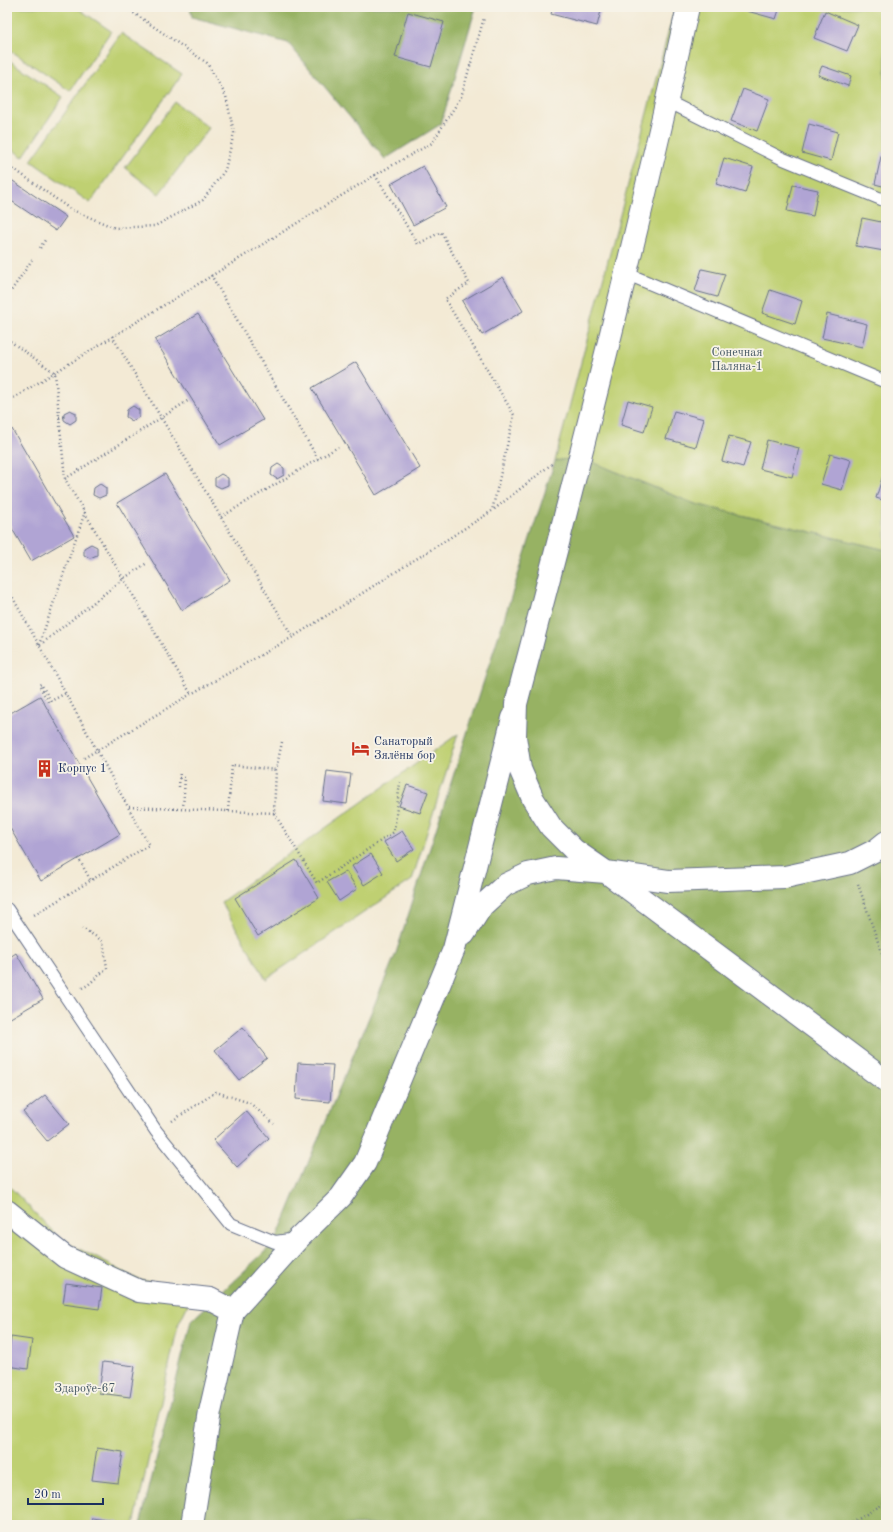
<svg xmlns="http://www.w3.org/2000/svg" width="893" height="1532" font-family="'Old Standard TT',serif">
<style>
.green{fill:#bfd072;stroke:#6d8068}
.forest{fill:#97b264;stroke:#597061}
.building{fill:#b0a4d4}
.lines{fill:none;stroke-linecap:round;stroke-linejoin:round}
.service-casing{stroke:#677088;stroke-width:14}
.minor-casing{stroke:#677088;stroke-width:24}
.tertiary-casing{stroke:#677088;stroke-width:24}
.path{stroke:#677088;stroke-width:2.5;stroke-dasharray:1 3;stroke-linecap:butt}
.service{stroke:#fff;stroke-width:12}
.minor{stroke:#fff;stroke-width:22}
.tertiary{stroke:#fff;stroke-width:22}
.labels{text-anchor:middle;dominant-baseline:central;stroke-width:3.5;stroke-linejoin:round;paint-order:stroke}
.park-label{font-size:12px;fill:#445763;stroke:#f7f3e8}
.poi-label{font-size:12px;fill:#1b2f5e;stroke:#f7f3e8;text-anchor:start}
</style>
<rect width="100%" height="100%" fill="#f7f3e8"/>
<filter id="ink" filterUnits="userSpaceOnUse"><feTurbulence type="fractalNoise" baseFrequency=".025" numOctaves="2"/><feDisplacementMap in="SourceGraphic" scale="8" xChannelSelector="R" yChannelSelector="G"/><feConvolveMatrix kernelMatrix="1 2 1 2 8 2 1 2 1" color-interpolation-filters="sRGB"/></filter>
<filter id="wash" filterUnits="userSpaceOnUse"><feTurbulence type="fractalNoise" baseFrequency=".012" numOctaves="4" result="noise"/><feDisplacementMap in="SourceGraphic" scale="16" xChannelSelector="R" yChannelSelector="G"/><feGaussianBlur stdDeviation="0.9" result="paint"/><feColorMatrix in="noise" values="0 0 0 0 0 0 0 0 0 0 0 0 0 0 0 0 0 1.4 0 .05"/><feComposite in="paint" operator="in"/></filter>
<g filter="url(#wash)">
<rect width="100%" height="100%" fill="#f3ead5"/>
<path class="green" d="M7,7H76L111,31L70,91L7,48Z
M675,7H886V550L695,504L580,457L555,461Z
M121,33L182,74L90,203L31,161Z
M7,59L63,97L23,157L7,146Z
M175,102L209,128L159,194L125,168Z
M458,734L412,880L266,979L221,902Z
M7,1184L60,1239L139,1280L195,1290L178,1325L134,1525H7Z"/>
<path class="forest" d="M190,7H476L441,124L385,159L288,43L192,17Z
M580,457L695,504L886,550V1525H140L191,1321L275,1242L396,953L555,461Z"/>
<g id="blocks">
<path class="building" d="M553,7H602L597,26L551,14Z
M748,7H780L776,19L747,11Z
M825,11L858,25L847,51L814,38Z
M408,12L444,22L431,67L395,57Z
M822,66L851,76L848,86L818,75Z
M743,89L769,99L757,131L731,121Z
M809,124L838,132L831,161L802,153Z
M882,152L886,153V187L875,184Z
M724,158L753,167L745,193L716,184Z
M423,166L446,207L413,225L391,184Z
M7,177L66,217L56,231L7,198Z
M793,185L818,190L813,216L787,211Z
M862,218L886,223L884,251L856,246Z
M702,269L725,274L717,297L695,291Z
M503,277L523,311L482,335L462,301Z
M770,290L802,301L795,324L762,313Z
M198,314L263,420L220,445L155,340Z
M827,314L867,324L862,347L822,338Z
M356,362L420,468L376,495L312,388Z
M628,400L652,407L644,432L621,425Z
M133,406L139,410V417L132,421L126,417L127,410Z
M70,410L76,413V420L70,424L64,420V413Z
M674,411L704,419L696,447L666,439Z
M12,429L74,536L31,561L7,520V432Z
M729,436L751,442L743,467L722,461Z
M767,440L799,448L792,477L760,469Z
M830,454L851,460L842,490L821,484Z
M278,464L284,468V475L277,479L271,475L272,468Z
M884,472H886V501L876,498Z
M165,474L230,580L182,610L117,503Z
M221,474L228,478V485L221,488L215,485V478Z
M100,484L106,488V495L99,498L93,495L94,488Z
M91,544L97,547V555L90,558L84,555V548Z
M40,696L120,834L41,881L7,823V715Z
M327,771L351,774L347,804L323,801Z
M407,785L428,792L420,813L399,806Z
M402,831L414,849L396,861L384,842Z
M371,854L383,873L364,885L352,866Z
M296,860L319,898L258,936L235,898Z
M346,871L357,889L339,901L327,882Z
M16,953L43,999L7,1020V959Z
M243,1027L267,1058L239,1080L215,1050Z
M298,1063L333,1065L330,1102L296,1099Z
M45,1095L69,1124L47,1141L23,1112Z
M246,1111L269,1138L237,1167L213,1140Z
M66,1283L102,1288L99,1309L63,1304Z
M11,1337L32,1340L28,1369L7,1366Z
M103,1362L135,1366L130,1397L99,1393Z
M97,1448L123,1452L118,1483L92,1480Z
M92,1518L119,1522L118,1525H91Z"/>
</g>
</g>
<g filter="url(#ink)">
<use href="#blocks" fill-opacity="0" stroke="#677088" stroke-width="1"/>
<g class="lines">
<defs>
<path id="service" d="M667,101L781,158L886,201
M625,273L886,382
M7,909L156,1131L231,1224L275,1242L297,1239"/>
<path id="minor" d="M464,934L482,906L505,885L528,874L556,868L606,872L886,1081
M7,1211L65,1257L139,1291L210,1299L233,1311
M192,1525L210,1412L233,1311L298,1239L341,1197L365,1163L454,949L513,718"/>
<path id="tertiary" d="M688,7C636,241 577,473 516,704L515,737L520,769L533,799L551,827L574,850L606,872L668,881L785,877L850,863L876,850L886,842"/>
</defs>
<use href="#service" class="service-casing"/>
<use href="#minor" class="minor-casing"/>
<use href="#tertiary" class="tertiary-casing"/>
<path class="path" d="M7,164L70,209L115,228L155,226L203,200L225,170L234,133L226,96L207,63L125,7
M375,175L418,244L441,232L469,283L445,299L514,415L492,511
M40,248L45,240
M211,275L318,459
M7,297L32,260
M112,336L293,637
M7,339L55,373L65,479L191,694
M7,402L375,175L432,143L461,97L484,18
M59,417H64
M65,479L189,400
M221,517L338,447
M7,587L149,845L34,915
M39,645L85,512
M40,645L123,579L147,563
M48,702L39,685L41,684L51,701L66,693
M282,742L276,770L274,813L317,883L394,832L400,782
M84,758L191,694L293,637L492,511L553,463
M179,778H185L183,808
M179,787L180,771
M129,807L274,813
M228,811L232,765L276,770
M80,861L91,881
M858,884L886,965
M82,988L88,985L107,968L103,941L82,928
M172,1121L216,1092L250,1103L274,1124
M849,1525L886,1502"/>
<use href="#service" class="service"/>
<use href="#minor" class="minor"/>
<use href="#tertiary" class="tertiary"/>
</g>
</g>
<defs>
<symbol id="hotel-bare" viewBox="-9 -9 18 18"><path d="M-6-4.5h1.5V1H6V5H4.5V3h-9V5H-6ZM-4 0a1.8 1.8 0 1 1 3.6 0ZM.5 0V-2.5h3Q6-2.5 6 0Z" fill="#c8321e" stroke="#f7f3e8" stroke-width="2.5" paint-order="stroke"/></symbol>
<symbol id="building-bare" viewBox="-9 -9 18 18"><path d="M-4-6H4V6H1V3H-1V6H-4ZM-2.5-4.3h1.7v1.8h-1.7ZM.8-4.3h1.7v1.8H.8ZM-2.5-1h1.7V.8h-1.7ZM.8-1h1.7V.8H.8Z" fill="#c8321e" stroke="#f7f3e8" stroke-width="2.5" paint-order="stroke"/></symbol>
</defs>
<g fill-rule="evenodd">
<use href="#hotel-bare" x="348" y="736" width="25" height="25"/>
<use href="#building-bare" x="32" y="756" width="25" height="25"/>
</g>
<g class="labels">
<g class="park-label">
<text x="737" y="353">Сонечная<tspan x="737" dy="14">Паляна-1</tspan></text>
<text x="85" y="1389">Здароўе-67</text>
</g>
<g class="poi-label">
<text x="374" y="742">Санаторый<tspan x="374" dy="14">Зялёны бор</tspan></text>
<text x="58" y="769">Корпус 1</text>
</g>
</g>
<rect width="893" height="1532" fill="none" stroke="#f7f3e8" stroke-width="24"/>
<path d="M28 1498v6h75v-6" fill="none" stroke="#1b2f5e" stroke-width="2"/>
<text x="34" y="1498" font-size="12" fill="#1b2f5e" stroke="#f7f3e8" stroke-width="3" paint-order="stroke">20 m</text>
</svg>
